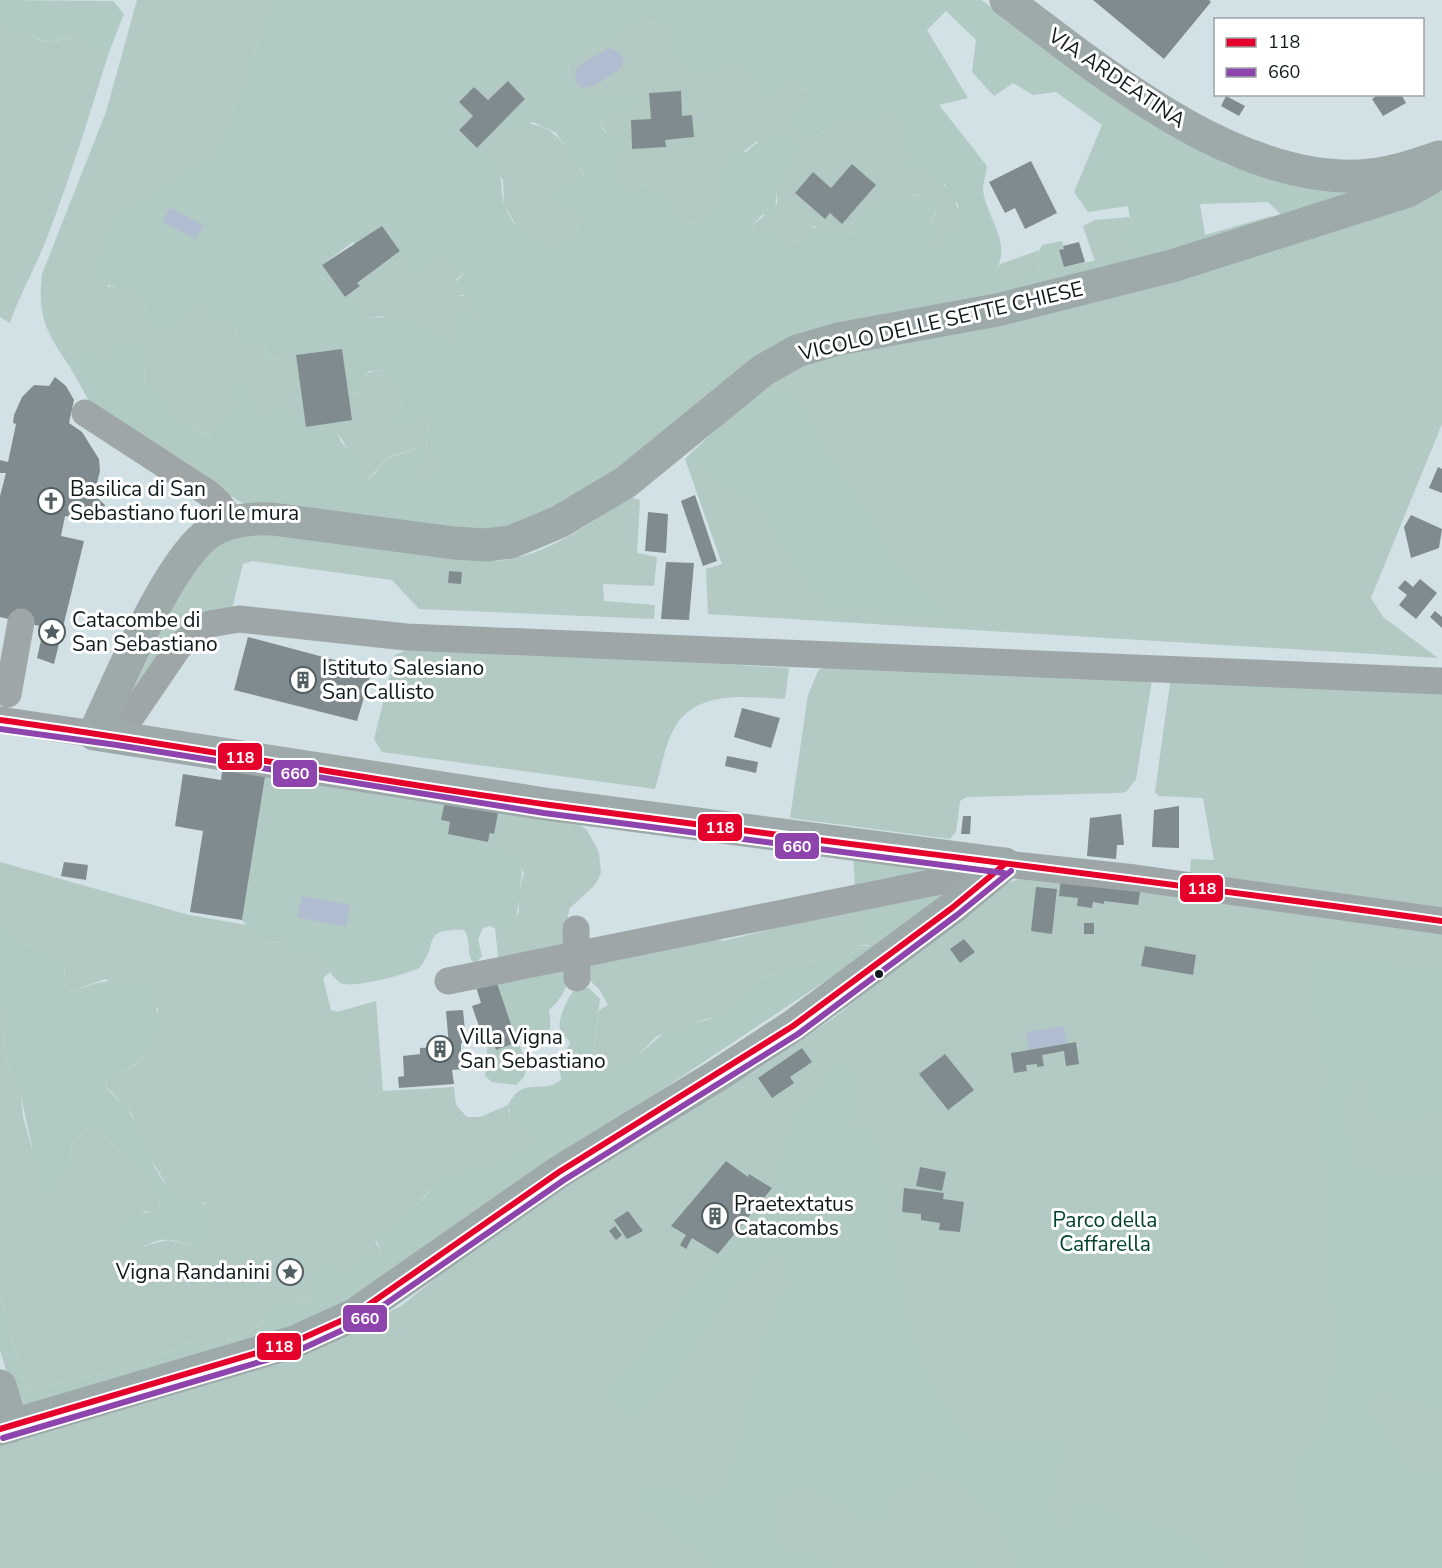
<svg xmlns="http://www.w3.org/2000/svg" width="1442" height="1568" font-family="'Nunito Sans',sans-serif">
<style>
.green{fill:#b3cac4}
.forest{fill:#b2cac4;fill-rule:evenodd}
.water{fill:#b0bdd1}
.building{fill:#808b8f}
.lines{fill:none;stroke-linecap:round;stroke-linejoin:round}
.minor{stroke:#9ea6a7;stroke-width:27}
.major{stroke:#9ea9aa;stroke-width:33}
.bus-1-casing{stroke:#fff;stroke-width:10}
.bus-2-casing{stroke:#fff;stroke-width:10}
.bus-1{stroke:#e4002b;stroke-width:6}
.bus-2{stroke:#8e44ad;stroke-width:6}
.bus-dot{fill:#0f1a1d;stroke:#fff;stroke-width:2}
.labels{text-anchor:middle;dominant-baseline:central;stroke-width:6;stroke-linejoin:round;paint-order:stroke}
.street-label{font-size:21px;fill:#0f1a1d;stroke:#fff}
.poi-label{font-size:21px;fill:#0f1a1d;stroke:#fff;text-anchor:start}
.park-label{font-size:21px;fill:#01412c;stroke:#fff}
.line-badge{stroke:#fff;stroke-width:2}
.badge-label{font-size:16px;text-anchor:middle;font-weight:bold;fill:#fff}
</style>
<rect width="100%" height="100%" fill="#d1e1e5"/>
<path class="green" d="M137,0H274L216,154L171,183L107,287C124,285 133,289 146,301L144,317L172,329L199,305L233,320L236,333L263,340L268,360L296,355L304,410H271L253,414L231,386V397L238,408L212,436L169,417L165,396L144,385L145,369L119,343L101,358L76,354L70,367C47,333 37,317 42,274L106,112Z
M0,17L8,35L24,30C51,51 53,38 80,36L104,55L109,52C90,113 71,175 48,235C37,265 20,293 10,323L0,317Z
M640,21L678,28L809,92L806,141L837,124L899,114L903,128L898,144L917,151L911,176L927,171C948,186 962,201 958,228L942,237L926,259L934,234L931,220L936,214L930,196L900,195L880,203V208C865,215 858,219 855,235C842,228 828,230 813,226L803,240L783,244L776,231L755,233L752,226L777,204V188L785,173L757,141L722,169V194L708,218L692,223L677,219L671,201L644,184L629,190L617,185L613,168L624,148L599,125L610,116L627,114L618,97C610,95 607,96 599,97C586,99 575,85 568,76L569,64Z
M503,121C556,123 557,134 584,175L566,183L579,213L577,233L557,247L532,241L517,227L504,205L503,180L477,148Z
M1442,187V424L1371,598L1383,617L1438,658L708,614L706,569L722,564L685,459L743,404L797,367Z
M1130,217L1131,226L1148,250L1095,262L1083,226L1095,220Z
M1040,250L1036,261L1040,270L1001,284L995,273L1000,264Z
M400,251L405,267L413,275L444,258L466,271L456,280L460,296H467L479,312V321H473L454,343L382,316L362,319L345,297L360,286L357,283Z
M386,370L388,378L403,388L400,412L428,422L426,446L443,467L422,479L413,475L414,467L423,460L419,447C410,452 393,454 386,459C372,470 379,476 356,484C352,461 347,435 325,424L348,394L356,393C364,375 364,371 386,370Z
M630,497L640,500L637,553L657,557L654,586L603,584L604,601L655,605L654,619L419,609L392,580L252,561L243,564L231,613L194,618L183,623L119,713L190,566L232,532H302L495,561C547,557 588,524 630,497Z
M416,646L789,668L785,699C747,697 697,689 675,727C665,744 661,769 655,789L382,752L374,739L395,655Z
M825,666L1152,680L1136,779L1126,792L1117,793L967,797L960,801L956,832L950,839L790,818L808,695L818,671Z
M1171,676L1442,690V910L1190,872L1191,859L1214,860L1203,798L1159,796L1155,792Z
M500,803L573,820L587,830L599,852L601,873L595,885L570,908L568,915L570,951L499,965L495,928L505,933L519,912L518,897L524,873L517,857L488,842Z
M0,862L189,915L247,925L263,943L285,942L293,951L322,957L330,972L323,978L331,1010L337,1012L376,1001L383,1091L454,1087L456,1105L467,1117H480L508,1105L509,1113L522,1118L518,1125L540,1138C531,1157 478,1163 460,1171C439,1179 425,1196 410,1212C400,1223 387,1232 375,1242L382,1251L376,1259L364,1258L344,1269H315L318,1289L315,1297C290,1312 276,1287 262,1324L234,1338L188,1343L139,1365L27,1391L0,1296V1004C7,1022 17,1016 3,1037L9,1069L21,1096L23,1117L32,1149L58,1183L68,1171L72,1143L88,1129L99,1130L117,1150L139,1166L160,1204L159,1210L143,1212L144,1246L168,1240L193,1246L206,1203L182,1199L169,1189L151,1159L132,1114L105,1085L109,1077C148,1066 155,1045 158,1008L105,979L70,992L66,991L64,966L56,957L22,943L0,921Z
M1025,877L1442,930V1568H0V1441L340,1336L401,1306L519,1212L687,1109L754,1072L835,1017L993,888Z
M858,908L869,945L855,946L844,954L798,964L762,978L749,991L734,1001L731,1013L719,1019L709,1018L657,1036L637,1056L598,1077L594,1050L599,1010L608,1005L599,989L584,975V967L706,936L723,941Z"/>
<path class="forest" d="M0,0L113,1L124,14L109,52L104,55L80,36C52,38 51,50 24,30L16,35H8L0,17Z
M274,0H981L1169,134L1227,164L1286,183L1369,193L1289,222L1268,202L1200,204L1205,235L1271,216L1279,226L819,337L647,461L516,535L255,511L94,410L70,367L76,354L90,350L101,358L119,343L137,339L148,350L139,359L145,369L144,385L165,396L170,417L211,436L238,408L231,397V386L242,383L252,395L253,414L271,410H304L335,429L342,443L361,464L357,483C382,476 372,469 387,459C393,455 410,452 420,447L423,460L414,467L413,475L422,479L442,467L426,446L428,422L418,420L411,430L397,428L393,418L400,412L403,388L397,385L389,387L386,370L370,371L364,376C362,387 361,393 348,394L296,355L268,360L263,340C243,350 237,339 233,320L226,317L215,324L199,306L172,329L154,327L144,317L146,301C124,281 115,291 92,279L111,219L216,154ZM946,11L976,40L972,72L994,96L1013,83L1033,95L1056,92L1102,125L1074,192L1088,212L1128,206L1131,225L1120,236L1126,249L1145,250L1065,267L1059,251L1064,249L1062,241L1042,245L1036,261L1040,270L1001,284L995,273C1013,242 987,220 983,190C983,183 986,173 987,166L939,105L968,98L927,30ZM640,21L677,28L668,45L693,80L741,61L764,98L789,82L809,92L791,119L806,141L837,124L899,115L903,128L898,144L916,151L908,156L907,170L911,176L927,172L935,186L945,184L947,198L958,204V228L942,237L927,257L934,234L931,220L940,207L930,196L900,195L880,203V208H868L857,223L855,235C842,228 816,225 802,229L803,240L783,244L776,231L767,224L755,232L752,226L762,215L775,212L777,188L801,148C782,130 763,135 746,152L730,151L722,169V194L708,218L692,223L677,219L671,201L644,184L629,190L618,184V174L613,168L624,148L625,134L618,128L605,132L599,125L610,116L627,114L645,100L633,87L618,97C610,95 607,96 599,97C586,99 575,85 568,76L569,64ZM508,81L525,99L503,121L512,132L533,122L556,133L584,175L566,183L556,193L558,209L579,213L577,233L557,247C532,241 514,232 505,206C499,190 505,178 494,162C486,150 470,140 459,130L473,116L460,102L474,87L488,100ZM382,226L400,251L405,267L413,275L444,258L456,271H466L452,286L454,294L467,296L470,308L479,312V321H473L469,314L459,313L453,322L461,333L454,343C414,328 408,312 362,319L358,304L345,297L322,265L353,242L356,245Z
M769,383L792,391L903,573L948,612L934,621L833,608L810,587L751,496L723,490L703,465L685,459Z
M266,771L447,792L442,821L450,822L517,857L523,865L515,927L505,933L490,926L483,928L478,939L482,956L475,964C465,956 472,940 464,930C419,928 440,946 419,968C407,974 353,989 341,983C332,978 326,966 322,957L293,951L285,942L263,943L242,920Z
M853,852L951,864L855,887Z
M955,885L866,954L633,1109L322,1323L28,1407L19,1403L14,1397L0,1350V1296L27,1391L139,1365L188,1343L234,1338L262,1324C277,1285 289,1313 315,1297L317,1289L315,1269L319,1264L344,1269L364,1258L376,1259L382,1251L375,1239C386,1231 398,1223 408,1213C426,1198 439,1177 463,1169C479,1164 533,1154 539,1138L518,1125L521,1118L511,1116L508,1105C525,1074 539,1096 561,1080L559,1064L570,1043C567,1037 563,1036 561,1031C555,1023 569,994 576,988H589L600,999L594,1050L598,1077L637,1056L666,1031L731,1013L734,1001L749,991L762,978L798,964L844,954L855,946H869L858,908Z
M0,921L22,943L56,957L64,966L66,991L70,992C99,982 120,974 149,986C169,1027 153,1065 109,1077L105,1085C112,1097 126,1104 132,1116C146,1140 151,1170 171,1190C184,1203 200,1197 211,1209L209,1233L200,1246C189,1246 181,1242 171,1240C146,1237 149,1257 121,1235L122,1225C133,1215 144,1212 159,1210L160,1204L139,1166L117,1150L99,1130L88,1129L72,1143L68,1171L58,1183V1194L52,1198L40,1185L21,1096L9,1069L3,1037C18,1014 5,1024 0,1005C0,985 0,943 0,921Z
M1337,954L1442,970V1113L1411,1122H1382L1366,1107L1367,1086L1350,1075L1346,1119L1352,1167L1442,1178V1407C1418,1408 1397,1394 1373,1395L1367,1407L1405,1467L1442,1470V1568H1300L1304,1550L1293,1460L1324,1430L1336,1336L1325,1271L1327,1171L1318,1124L1327,1077L1308,982L1312,962Z
M560,964L569,973C567,990 561,999 549,1010C551,1026 552,1035 539,1045L518,1043L528,1064L524,1077L516,1085L492,1082L485,1076L489,1029L496,1049L517,1042L496,980Z
M845,1064L862,1087L850,1123L856,1128L863,1125L878,1142C895,1244 899,1353 966,1437L994,1442L1046,1432L1065,1443L1051,1502L1058,1523L1068,1525L1072,1510L1082,1499L1173,1529L1229,1568H1017L1018,1564L1004,1538L996,1515L965,1489L927,1474L885,1498L887,1520L866,1523L844,1504L796,1486L775,1502V1544L856,1568H717L635,1501L649,1484L674,1486L702,1504L727,1484L766,1329L788,1282L777,1252L729,1293L676,1373L633,1422L603,1397L759,1208L768,1205L792,1120L833,1067Z
M936,1556L975,1562L992,1568H916Z"/>
<path class="water" d="M608,48L619,52L623,60L622,68L594,86L583,88L575,81L576,68Z
M170,208L203,225L196,239L162,222Z
M302,896L350,905L346,927L297,917Z
M1064,1026L1067,1043L1029,1050L1026,1032Z"/>
<path class="building" d="M1093,0H1209L1211,2L1164,59Z
M508,81L525,99L477,148L459,130L473,116L459,102L474,87L488,100Z
M681,91L682,116L692,115L694,137L665,140L666,147L632,149L631,120L651,119L649,93Z
M1379,94H1401L1406,103L1383,116L1372,99Z
M1226,96L1245,106L1239,116L1221,106Z
M1031,161L1057,213L1025,229L1015,208L1005,213L989,182Z
M852,164L876,185L842,224L830,213L825,219L795,193L813,172L831,188Z
M382,226L400,251L357,283L360,286L345,297L322,265Z
M1079,242L1085,262L1064,267L1059,250L1064,249L1063,246Z
M342,349L352,420L306,427L296,355Z
M55,377L66,386L74,400L69,423L82,432L99,459L100,471L94,495L105,505L99,517H88V520L65,516L61,536L84,541L54,664L37,658L44,627L0,617V496L6,473H0V460L8,462L16,424L13,423L14,415L22,397L34,385L49,386Z
M1438,467L1442,469V493L1429,488Z
M695,495L717,561L703,566L681,501Z
M648,512L668,514L666,553L645,551Z
M1411,515L1442,529L1439,548L1411,558L1404,527Z
M666,562L694,563L689,620L661,619Z
M449,571L462,572L461,584L448,583Z
M1420,579L1437,593L1416,619L1399,605L1407,595L1398,588L1405,580L1413,587Z
M1435,611L1442,617V628L1430,617Z
M248,637L372,670L357,721L234,690Z
M742,708L780,718L771,748L734,737Z
M727,756L758,762L756,773L725,766Z
M223,764L266,771L242,920L190,912L203,831L175,826L183,774L221,780Z
M447,792L500,803L494,834L490,833L488,842L448,834L450,822L441,820Z
M1179,806V848L1152,847L1154,810Z
M1121,814L1124,845H1117L1116,859L1087,856L1090,818Z
M963,816H971L970,834H961Z
M64,862L88,865L86,880L61,876Z
M1061,878L1141,887L1138,905L1104,901V904L1093,902L1092,908L1077,906L1078,898L1059,896Z
M1036,887L1057,889L1052,934L1031,931Z
M1084,923H1094V934H1084Z
M964,939L975,952L960,963L950,949Z
M1145,946L1196,955L1193,975L1141,966Z
M496,980L517,1042L496,1050L489,1029L481,1032L472,1006L481,1003L476,987Z
M463,1010L466,1042L461,1043V1051L472,1050L473,1064L463,1065V1069L452,1070L454,1084L399,1088L398,1077L404,1076L403,1056L420,1054V1048L449,1046L446,1011Z
M1076,1042L1079,1064L1066,1066L1064,1051L1042,1055L1044,1066L1037,1067V1064L1026,1065L1027,1071L1014,1073L1011,1053Z
M802,1048L812,1062L790,1077L794,1083L772,1098L758,1078Z
M945,1054L974,1090L948,1110L919,1074Z
M726,1161L748,1177L749,1174L772,1188L718,1254L692,1238L686,1249L680,1245L686,1235L671,1226Z
M920,1167L946,1172L942,1191L916,1186Z
M904,1188L944,1193L943,1199L964,1202L960,1232L939,1230L940,1223L921,1220V1214L902,1212Z
M628,1211L643,1231L627,1239L614,1220Z
M615,1226L622,1235L616,1240L609,1231Z"/>
<g class="lines">
<path class="minor" d="M85,413L208,493L219,503L232,522
M8,694L21,622
M0,720L94,734
M118,736L178,648L197,630L210,624L239,619L406,637L1442,681
M1005,864L1135,878L1442,921
M576,929L577,978
M448,981L955,878"/>
<path class="major" d="M1006,0C1102,72 1233,181 1359,176C1387,175 1413,166 1439,157
M1005,864L545,804L94,734C118,684 168,560 210,532C229,520 251,518 272,519L454,543L486,545L511,542L559,522L626,482L762,371L797,351L838,339L997,310L1172,266L1408,191L1429,179L1442,166
M0,1386L12,1426
M0,1429L294,1342L354,1315L559,1172L718,1075L793,1026L952,908L1005,864"/>
<defs>
<path id="bus-1" d="M0,720C184,745 366,780 550,805C847,845 1145,879 1442,921
M0,1429L294,1342L354,1315L559,1172L793,1026L952,908L1005,864"/>
<path id="bus-2" d="M0,729L117,745L544,813L1004,873
M3,1438L297,1351L358,1323L564,1180L798,1034L957,915L1011,871"/>
</defs>
<use href="#bus-1" class="bus-1-casing"/>
<use href="#bus-2" class="bus-2-casing"/>
<use href="#bus-1" class="bus-1"/>
<use href="#bus-2" class="bus-2"/>
</g>
<defs>
<symbol id="church-ring" viewBox="-11 -11 22 22"><circle r="9.5" fill="#fff" stroke="#536063" stroke-width="1.5"/><path d="M-1.2-6h2.4v3.5h3.3v2.4h-3.3V6h-2.4V-.1h-3.3v-2.4h3.3Z" fill="#536063"/></symbol>
<symbol id="sight-ring" viewBox="-11 -11 22 22"><circle r="9.5" fill="#fff" stroke="#536063" stroke-width="1.5"/><path d="M0-6L1.8-2.2L6-1.7L2.9 1.2L3.7 5.4L0 3.3L-3.7 5.4L-2.9 1.2L-6-1.7L-1.8-2.2Z" fill="#536063"/></symbol>
<symbol id="building-ring" viewBox="-11 -11 22 22"><circle r="9.5" fill="#fff" stroke="#536063" stroke-width="1.5"/><path d="M-4-6H4V6H1V3H-1V6H-4ZM-2.5-4.3h1.7v1.8h-1.7ZM.8-4.3h1.7v1.8H.8ZM-2.5-1h1.7V.8h-1.7ZM.8-1h1.7V.8H.8Z" fill="#536063"/></symbol>
</defs>
<g fill-rule="evenodd">
<use href="#church-ring" x="36" y="486" width="30" height="30"/>
<use href="#sight-ring" x="37" y="617" width="30" height="30"/>
<use href="#building-ring" x="288" y="665" width="30" height="30"/>
<use href="#building-ring" x="425" y="1034" width="30" height="30"/>
<use href="#building-ring" x="700" y="1201" width="30" height="30"/>
<use href="#sight-ring" x="275" y="1257" width="30" height="30"/>
</g>
<circle class="bus-dot" cx="879" cy="974" r="5"/>
<g class="labels">
<g class="street-label">
<text transform="translate(1117 78) rotate(34)">VIA ARDEATINA</text>
<text transform="translate(941 321) rotate(-13)">VICOLO DELLE SETTE CHIESE</text>
</g>
<g class="poi-label">
<text x="70" y="489">Basilica di San<tspan x="70" dy="24">Sebastiano fuori le mura</tspan></text>
<text x="72" y="620">Catacombe di<tspan x="72" dy="24">San Sebastiano</tspan></text>
<text x="322" y="668">Istituto Salesiano<tspan x="322" dy="24">San Callisto</tspan></text>
<text x="460" y="1037">Villa Vigna<tspan x="460" dy="24">San Sebastiano</tspan></text>
<text x="734" y="1204">Praetextatus<tspan x="734" dy="24">Catacombs</tspan></text>
<text x="270" y="1272" text-anchor="end">Vigna Randanini</text>
</g>
<g class="park-label">
<text x="1105" y="1220">Parco della<tspan x="1105" dy="24">Caffarella</tspan></text>
</g>
</g>
<g class="line-badge">
<rect x="217" y="742" width="46" height="29" rx="6" fill="#e4002b"/>
<rect x="272" y="759" width="46" height="29" rx="6" fill="#8e44ad"/>
<rect x="697" y="813" width="46" height="29" rx="6" fill="#e4002b"/>
<rect x="774" y="832" width="46" height="28" rx="6" fill="#8e44ad"/>
<rect x="1179" y="874" width="45" height="29" rx="6" fill="#e4002b"/>
<rect x="342" y="1304" width="46" height="29" rx="6" fill="#8e44ad"/>
<rect x="256" y="1332" width="46" height="29" rx="6" fill="#e4002b"/>
</g>
<g class="badge-label">
<text x="240" y="763">118</text>
<text x="295" y="779">660</text>
<text x="720" y="833">118</text>
<text x="797" y="852">660</text>
<text x="1202" y="894">118</text>
<text x="365" y="1324">660</text>
<text x="279" y="1352">118</text>
</g>
<rect x="1214" y="18" width="210" height="78" fill="#ffffff" stroke="#9fa3a5" stroke-width="1.5"/>
<rect x="1226" y="38" width="30" height="9" fill="#e4002b" stroke="#9fa3a5" stroke-width="1.5"/>
<text x="1268" y="48" font-size="18" fill="#0f1a1d">118</text>
<rect x="1226" y="68" width="30" height="9" fill="#8e44ad" stroke="#9fa3a5" stroke-width="1.5"/>
<text x="1268" y="78" font-size="18" fill="#0f1a1d">660</text>
</svg>
